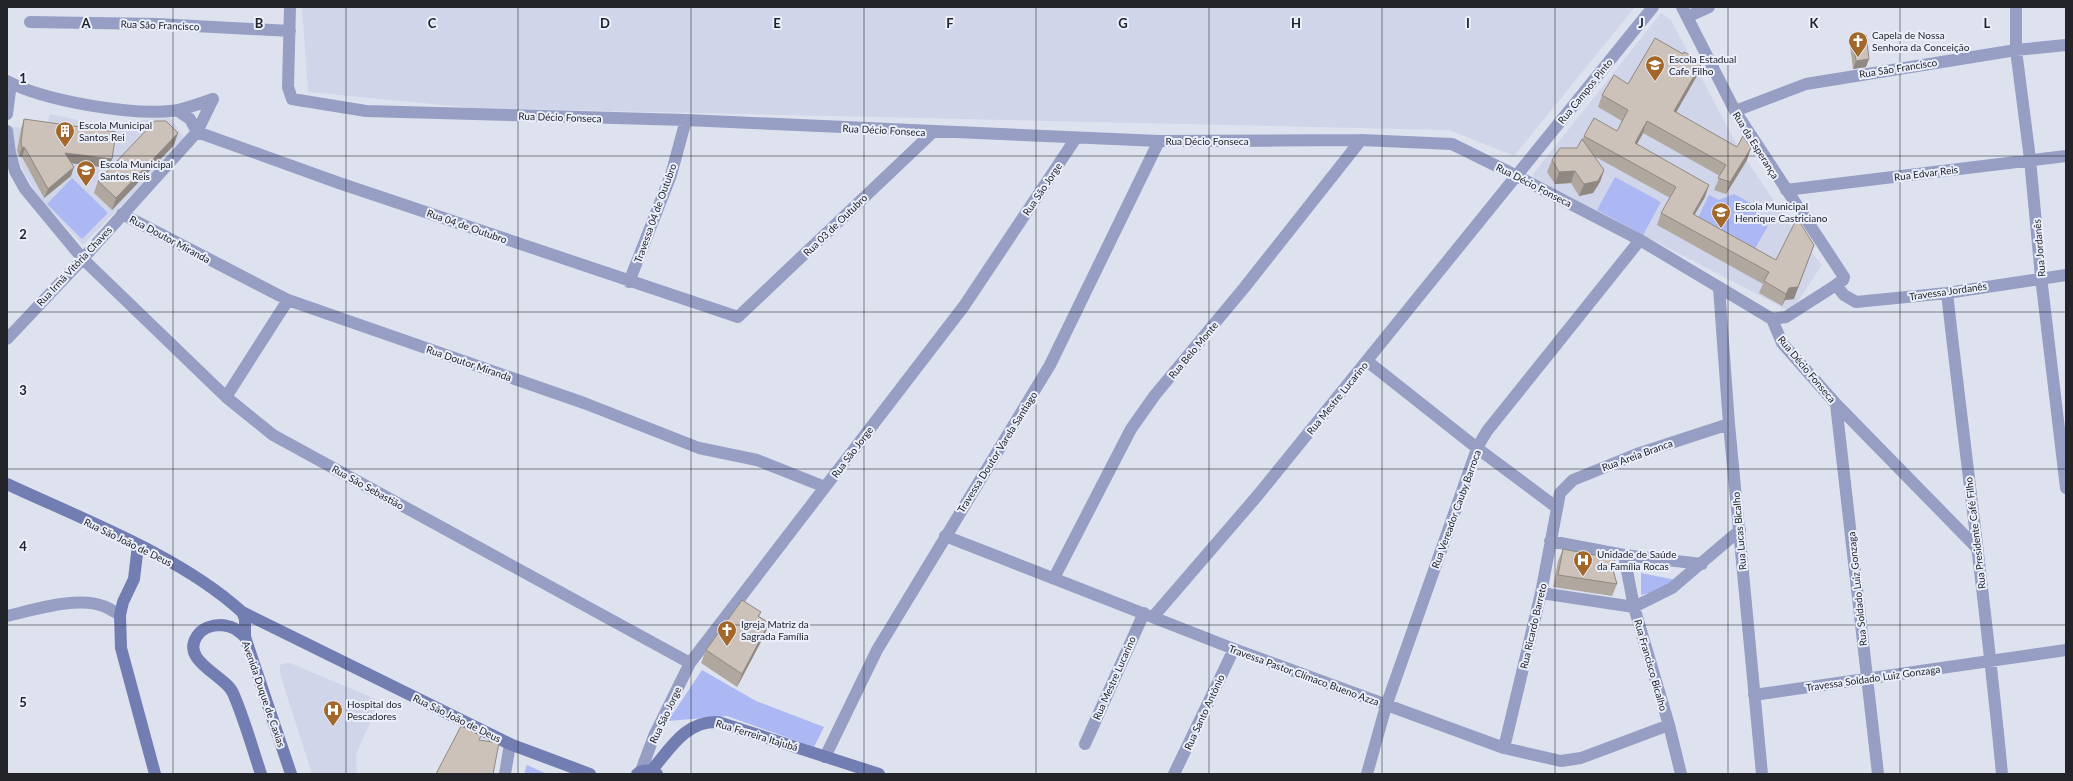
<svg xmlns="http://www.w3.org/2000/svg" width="2073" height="781" font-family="Lato,sans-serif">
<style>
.built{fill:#d0d5e9}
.green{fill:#abb8f3}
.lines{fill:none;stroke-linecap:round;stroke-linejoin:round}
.street{stroke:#969fc3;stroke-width:12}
.secondary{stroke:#727eb2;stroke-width:12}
.wall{fill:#b0a79f}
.shaded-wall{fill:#908882}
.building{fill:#cdc2b9;stroke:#908882}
.grid{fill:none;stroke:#232429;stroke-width:1;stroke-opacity:0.55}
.labels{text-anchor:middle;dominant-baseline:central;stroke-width:4;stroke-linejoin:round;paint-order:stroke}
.street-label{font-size:10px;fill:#232429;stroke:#ebeffc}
.poi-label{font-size:10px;fill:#232429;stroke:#ebeffc;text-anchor:start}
.grid-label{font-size:13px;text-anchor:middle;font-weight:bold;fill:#232429;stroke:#ebeffc;stroke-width:4;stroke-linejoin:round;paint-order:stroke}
</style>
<rect width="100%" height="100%" fill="#dee2ef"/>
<path class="built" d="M302,7H1635L1514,156L1449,130L473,108L308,92Z
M1661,13L1671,20L1739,149L1797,235L1822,265L1791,312L1534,178L1533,174Z
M50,114L97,124L170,118L185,139L83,245L41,199L25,175L17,156L9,126L46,131Z
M288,662L380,701L356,754L357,774H312L280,674V665Z"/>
<path class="green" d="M1615,177L1661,202L1643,235L1597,210Z
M72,178L108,213L82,239L47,204Z
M1734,194L1754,205L1758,221L1768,226L1749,259L1693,228L1709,195L1719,200Z
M1641,573L1676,580L1671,588L1641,595Z
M702,670L756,701L824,727L814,747L727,716L668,721Z
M527,765L547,774H524Z"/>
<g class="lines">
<path class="street" d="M290,7L288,87L292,99L366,111L686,120L1159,141L1361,140L1452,144L1517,176L1640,240L1772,319L1782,343L1836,404L1976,547
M1682,7L1735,111L1844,277L1843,280L1836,285L1786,317L1772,319
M2016,7V50L2030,159L2041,277L2066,488
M1687,17L1709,7
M30,22L157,24L290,31
M7,81C44,101 137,117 178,110C190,107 202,103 213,99
M177,110L190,119L197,132L339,183L738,317L933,132
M1735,111L1806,84L2016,50L2066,45
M7,114L11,83
M7,131L10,153L15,171L25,189L83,259L226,397L273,435L690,663
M1786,190L2066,156
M122,214L288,300L584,403L699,448L757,460L825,487
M629,282L671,175L686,120
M1836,285L1844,295L1856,302L1947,293L2066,275
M1719,288L1729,424L1762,774
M1947,293C1965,453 1987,613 2002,774
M7,339L78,264L197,132L213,99
M1367,361L1477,448L1556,507
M226,397L288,300
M1836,404L1878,774
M945,536L1234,649L1504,748L1561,761L1581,758L1669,725
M1550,541L1624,555L1702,564
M1624,555L1634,607L1669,725L1681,774
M1054,578L1131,429L1155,395L1244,288L1361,140
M1541,593L1634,607L1672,588L1740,530
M7,616C33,610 78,596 103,606C109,608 115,612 120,615
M1153,617L1258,495L1653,7
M1754,695L2066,650
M1085,744L1144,613
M1504,748L1541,593L1560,493L1573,480L1637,454L1729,424
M825,757L877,650L1050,365L1159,141
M641,771L654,736L690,663L964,306L1076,138
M505,774L510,744
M1174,774L1234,649
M1367,774L1386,706L1478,446L1487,431L1640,240"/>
<path class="secondary" d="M7,484C82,519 181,556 242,612L245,619V637
M138,545L134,579L123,602L120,615L121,648L155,774
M242,612L510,744L590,774
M651,771C671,748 685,721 718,722L879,774
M261,774C252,747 244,718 233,693C225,675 180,661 197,636C202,628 212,625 221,625C232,626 237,629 245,637L291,774
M637,774C643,769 650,770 657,774"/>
</g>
<path class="wall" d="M1853,37L1866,67L1853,69L1850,45Z
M1683,54L1702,62L1698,74L1676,112L1747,160L1726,194L1714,190L1720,176L1643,133L1637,144L1705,197L1694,215L1776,260L1794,299L1785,300L1782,306L1759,293L1763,284L1657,225L1661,213L1670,198L1594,156L1604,170L1600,182L1593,193L1579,196L1571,183L1555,184L1547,172L1552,160L1577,148L1582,140L1584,136L1617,131L1622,121L1598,107L1602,95L1628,84Z
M24,119L109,168L71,163V176L44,198L22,157L19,156L17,151L21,129Z
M174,145L112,210L94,193L98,181Z
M1563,549L1613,570L1617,584L1612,596L1553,587L1558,561Z
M761,612L759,617L769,623L764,636L737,687L701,663L706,650Z"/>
<path class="shaded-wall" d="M1869,59L1866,67L1853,69L1856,61Z
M1702,62L1698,74L1670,123L1674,111Z
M1647,121L1643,133L1631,155L1635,143Z
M178,133L174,145L112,210L116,198Z
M22,147L25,148L22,157L19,156Z
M1751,148L1747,160L1726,194L1730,182Z
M65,153L112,159L109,168L61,162Z
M74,167L71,176L44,198L48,189Z
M1604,170L1600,182L1593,193L1579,196L1584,184Z
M1575,171L1571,183L1555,184L1559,172Z
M1709,185L1705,197L1688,226L1693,214Z
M1814,245L1794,299L1785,300L1782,306L1786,294Z
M769,623L764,636L737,687L742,674Z"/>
<path class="building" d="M1866,35L1869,59L1856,61L1853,37Z
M1655,38L1683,54L1684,52L1702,62L1674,111L1737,147L1743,136L1751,148L1730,182L1718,178L1726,165L1647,121L1635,143L1709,185L1693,214L1776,260L1797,218L1814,245L1798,287L1789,288L1786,294L1764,281L1769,272L1661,213L1676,187L1584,136L1594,118L1617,131L1628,110L1602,95L1614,75L1628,84Z
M24,119L116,132L112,159L65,153L74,167L48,189L25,148L22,147L21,142Z
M155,121H166L178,133L116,198L98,181Z
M1582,139L1604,170L1598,181L1584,184L1575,171L1559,172L1552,160L1560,148H1577Z
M1563,549L1615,559L1613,570L1617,584L1558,575Z
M742,600L761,612L758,616L769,623L742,674L706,650Z
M461,726L481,736L479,740L499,743L493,774H436Z"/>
<path class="grid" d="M173,7V774M346,7V774M518,7V774M691,7V774M864,7V774M1036,7V774M1209,7V774M1382,7V774M1555,7V774M1728,7V774M1900,7V774M7,156H2066M7,312H2066M7,469H2066M7,625H2066"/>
<defs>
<symbol id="church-pin" viewBox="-11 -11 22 30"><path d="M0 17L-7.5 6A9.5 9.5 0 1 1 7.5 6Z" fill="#a36829" stroke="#ebeffc"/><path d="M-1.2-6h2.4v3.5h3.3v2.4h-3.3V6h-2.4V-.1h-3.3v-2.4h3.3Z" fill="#fff"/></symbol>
<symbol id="school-pin" viewBox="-11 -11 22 30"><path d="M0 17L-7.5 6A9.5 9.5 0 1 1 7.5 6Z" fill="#a36829" stroke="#ebeffc"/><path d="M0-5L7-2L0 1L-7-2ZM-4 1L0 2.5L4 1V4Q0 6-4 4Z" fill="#fff"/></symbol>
<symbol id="building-pin" viewBox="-11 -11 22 30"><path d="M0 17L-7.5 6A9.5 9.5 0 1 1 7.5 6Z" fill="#a36829" stroke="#ebeffc"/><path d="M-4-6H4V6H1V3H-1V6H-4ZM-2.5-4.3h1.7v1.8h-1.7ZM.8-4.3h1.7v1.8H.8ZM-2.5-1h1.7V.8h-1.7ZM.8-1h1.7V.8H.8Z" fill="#fff"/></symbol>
<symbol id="hospital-pin" viewBox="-11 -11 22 30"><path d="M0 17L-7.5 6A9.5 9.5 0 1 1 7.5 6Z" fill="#a36829" stroke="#ebeffc"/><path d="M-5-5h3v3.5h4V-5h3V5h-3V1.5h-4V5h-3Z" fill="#fff"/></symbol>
</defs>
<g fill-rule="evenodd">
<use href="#church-pin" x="1847" y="30" width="22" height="30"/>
<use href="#school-pin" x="1644" y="54" width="22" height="30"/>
<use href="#building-pin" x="54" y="120" width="22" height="30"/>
<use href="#school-pin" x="75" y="159" width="22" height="30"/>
<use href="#school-pin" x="1710" y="201" width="22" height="30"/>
<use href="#hospital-pin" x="1572" y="549" width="22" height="30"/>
<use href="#church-pin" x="716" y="619" width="22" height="30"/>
<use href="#hospital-pin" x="322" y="699" width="22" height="30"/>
</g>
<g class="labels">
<g class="street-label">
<text transform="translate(160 25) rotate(2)">Rua São Francisco</text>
<text transform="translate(1898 68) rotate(-9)">Rua São Francisco</text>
<text transform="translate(1585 91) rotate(-51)">Rua Campos Pinto</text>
<text transform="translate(560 117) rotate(2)">Rua Décio Fonseca</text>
<text transform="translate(884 130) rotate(3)">Rua Décio Fonseca</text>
<text x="1207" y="141">Rua Décio Fonseca</text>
<text transform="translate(1756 145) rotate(58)">Rua da Esperança</text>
<text transform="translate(1926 173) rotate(-7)">Rua Edvar Reis</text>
<text transform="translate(1534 185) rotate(27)">Rua Décio Fonseca</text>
<text transform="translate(1042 189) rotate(-56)">Rua São Jorge</text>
<text transform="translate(655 213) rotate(-70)">Travessa 04 de Outubro</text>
<text transform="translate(835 225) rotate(-44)">Rua 03 de Outubro</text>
<text transform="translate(467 226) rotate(19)">Rua 04 de Outubro</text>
<text transform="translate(170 239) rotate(28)">Rua Doutor Miranda</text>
<text transform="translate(2039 248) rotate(-95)">Rua Jordanês</text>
<text transform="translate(74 266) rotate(-47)">Rua Irmã Vitória Chaves</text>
<text transform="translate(1948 291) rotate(-8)">Travessa Jordanês</text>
<text transform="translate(1193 350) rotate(-50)">Rua Belo Monte</text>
<text transform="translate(469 363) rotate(19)">Rua Doutor Miranda</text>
<text transform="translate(1807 369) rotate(50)">Rua Décio Fonseca</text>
<text transform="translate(1337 398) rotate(-51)">Rua Mestre Lucarino</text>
<text transform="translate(852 452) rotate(-53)">Rua São Jorge</text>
<text transform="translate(997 452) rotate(-58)">Travessa Doutor Varela Santiago</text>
<text transform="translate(1637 455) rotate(-20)">Rua Areia Branca</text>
<text transform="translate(368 487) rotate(29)">Rua São Sebastião</text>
<text transform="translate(1456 509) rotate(-70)">Rua Vereador Cauby Barroca</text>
<text transform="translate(1739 531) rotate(-95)">Rua Lucas Bicalho</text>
<text transform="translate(1975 533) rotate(-97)">Rua Presidente Café Filho</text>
<text transform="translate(128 542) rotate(26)">Rua São João de Deus</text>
<text transform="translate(1857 589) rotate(-96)">Rua Soldado Luiz Gonzaga</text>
<text transform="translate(1533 626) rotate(-77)">Rua Ricardo Barreto</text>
<text transform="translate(1651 665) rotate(74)">Rua Francisco Bicalho</text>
<text transform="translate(1304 675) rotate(20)">Travessa Pastor Clímaco Bueno Azza</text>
<text transform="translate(1114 678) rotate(-66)">Rua Mestre Lucarino</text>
<text transform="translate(1873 678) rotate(-8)">Travessa Soldado Luiz Gonzaga</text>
<text transform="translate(264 694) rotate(71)">Avenida Duque de Caxias</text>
<text transform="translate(1204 712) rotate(-65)">Rua Santo Antônio</text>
<text transform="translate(665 715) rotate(-65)">Rua São Jorge</text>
<text transform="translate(457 718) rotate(26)">Rua São João de Deus</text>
<text transform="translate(757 735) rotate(17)">Rua Ferreira Itajubá</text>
</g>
<g class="poi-label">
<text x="1872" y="35">Capela de Nossa<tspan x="1872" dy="12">Senhora da Conceição</tspan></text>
<text x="1669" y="59">Escola Estadual<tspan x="1669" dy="12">Cafe Filho</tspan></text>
<text x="79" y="125">Escola Municipal<tspan x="79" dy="12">Santos Rei</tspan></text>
<text x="100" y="164">Escola Municipal<tspan x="100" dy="12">Santos Reis</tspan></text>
<text x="1735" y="206">Escola Municipal<tspan x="1735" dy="12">Henrique Castriciano</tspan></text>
<text x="1597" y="554">Unidade de Saúde<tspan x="1597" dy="12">da Família Rocas</tspan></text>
<text x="741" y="624">Igreja Matriz da<tspan x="741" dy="12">Sagrada Família</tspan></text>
<text x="347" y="704">Hospital dos<tspan x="347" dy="12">Pescadores</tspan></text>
</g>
</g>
<g class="grid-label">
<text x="86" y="28">A</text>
<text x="259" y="28">B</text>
<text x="432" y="28">C</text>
<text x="605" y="28">D</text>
<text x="777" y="28">E</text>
<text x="950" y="28">F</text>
<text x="1123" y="28">G</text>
<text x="1296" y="28">H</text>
<text x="1468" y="28">I</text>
<text x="1641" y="28">J</text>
<text x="1814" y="28">K</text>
<text x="1987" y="28">L</text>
<text x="23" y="83">1</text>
<text x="23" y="239">2</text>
<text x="23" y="395">3</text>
<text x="23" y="551">4</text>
<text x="23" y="707">5</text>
</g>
<rect width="2073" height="781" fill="none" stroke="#232429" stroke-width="16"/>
</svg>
